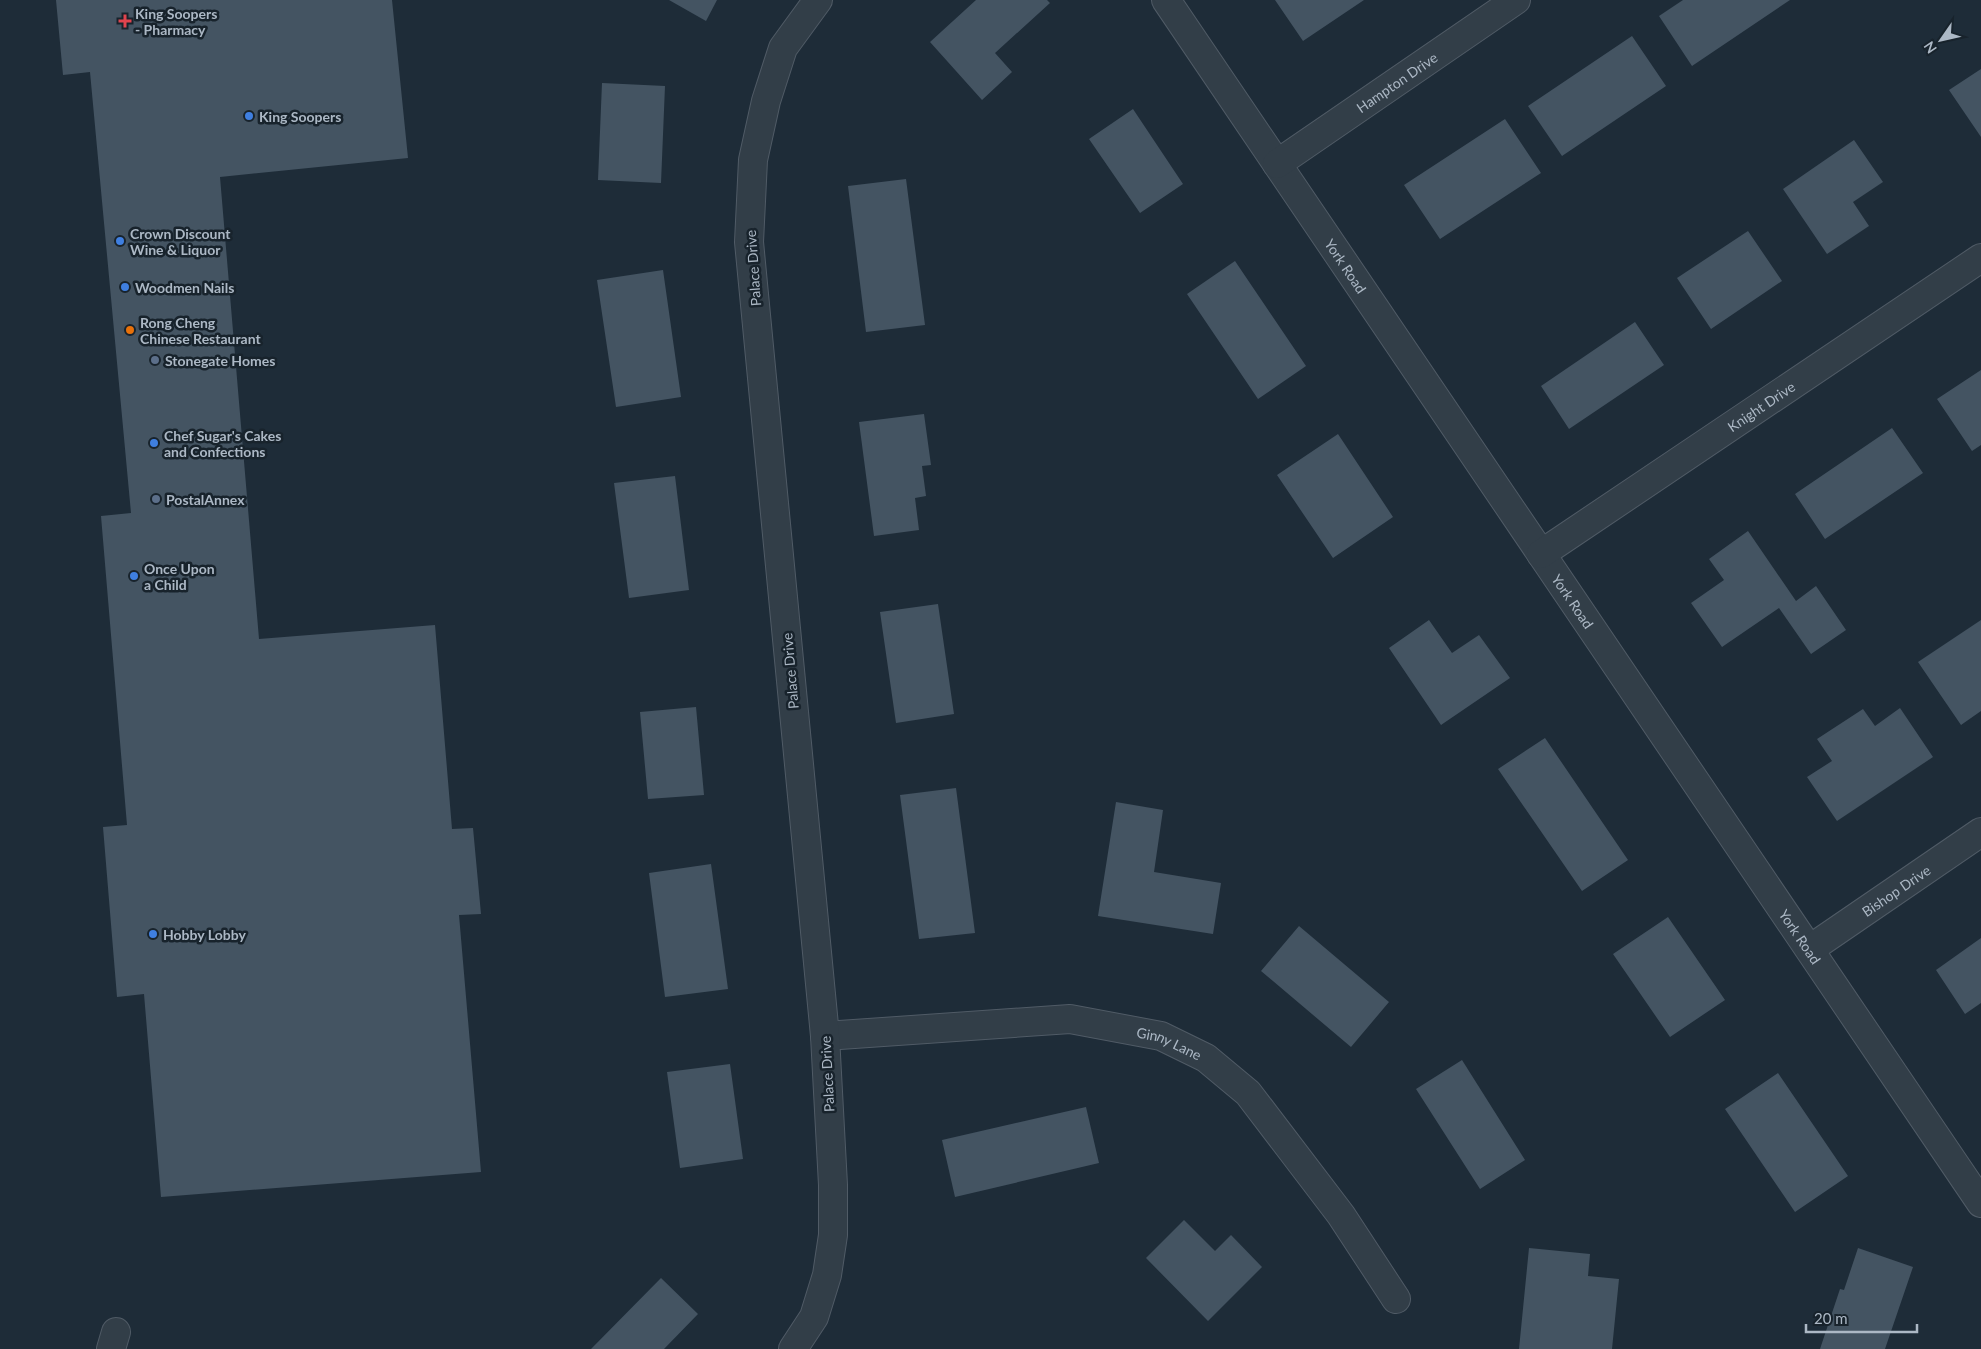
<svg xmlns="http://www.w3.org/2000/svg" width="1981" height="1349" font-family="Lato,sans-serif">
<style>
.building{fill:#445462}
.lines{fill:none;stroke-linecap:round;stroke-linejoin:round}
.minor-casing{stroke:#505b66;stroke-width:30}
.minor{stroke:#323e48;stroke-width:28}
.health-dot{fill:#e0444e;stroke:#18232c;stroke-width:2}
.shop-dot{fill:#3f7fe0;stroke:#18232c;stroke-width:2}
.food-dot{fill:#e8710a;stroke:#18232c;stroke-width:2}
.service-dot{fill:#5c6f8a;stroke:#18232c;stroke-width:2}
.labels{text-anchor:middle;dominant-baseline:central;stroke-width:5;stroke-linejoin:round;paint-order:stroke}
.poi-label{font-size:14px;font-weight:bold;fill:#acb8c5;stroke:#18232c;text-anchor:start}
.street-label{font-size:14px;fill:#acb8c5;stroke:#18232c}
</style>
<rect width="100%" height="100%" fill="#1e2c38"/>
<path class="building" d="M56,0H392L408,158L220,177L259,639L435,625L452,829L473,828L481,914L459,915L481,1172L161,1197L144,994L117,997L103,827L127,825L101,516L131,513L90,72L63,75Z
M669,0H717L706,21Z
M976,0H1047L1050,3L995,53L1012,72L982,100L930,42Z
M1275,0H1364L1303,41Z
M1683,0H1790L1692,66L1659,16Z
M1632,36L1666,86L1562,156L1528,106Z
M1981,69V137L1949,90Z
M602,83L665,86L661,183L598,180Z
M1133,109L1183,184L1140,213L1089,139Z
M1505,119L1541,173L1440,239L1404,185Z
M1854,140L1883,182L1853,202L1869,226L1827,254L1783,189Z
M906,179L925,325L866,332L848,186Z
M1748,231L1782,281L1711,329L1677,278Z
M1235,261L1306,366L1258,399L1187,294Z
M663,270L681,397L616,407L597,280Z
M1635,322L1664,365L1569,429L1541,386Z
M1981,370V445L1972,451L1937,399Z
M924,414L931,465L922,466L926,496L915,498L919,530L874,536L859,422Z
M1892,428L1923,473L1825,539L1795,494Z
M1338,434L1393,517L1333,558L1277,475Z
M675,476L689,590L629,598L614,483Z
M1748,531L1796,601L1816,586L1846,630L1811,654L1779,608L1722,647L1691,603L1724,580L1709,559Z
M938,604L954,714L896,723L880,612Z
M1429,620L1452,653L1479,635L1510,678L1441,725L1389,648Z
M1981,620V711L1961,725L1918,662Z
M696,707L704,795L648,799L640,712Z
M1900,708L1933,757L1837,821L1807,777L1832,761L1817,739L1863,709L1875,726Z
M1545,738L1628,860L1582,891L1498,769Z
M956,788L975,933L919,939L900,795Z
M1116,802L1163,810L1154,872L1221,883L1213,934L1098,916Z
M711,864L728,989L665,997L649,873Z
M1668,917L1725,1000L1670,1037L1613,954Z
M1299,926L1389,1002L1351,1047L1261,971Z
M1981,938V1003L1965,1014L1936,970Z
M1462,1060L1525,1160L1480,1189L1416,1089Z
M730,1064L743,1159L680,1168L667,1072Z
M1778,1073L1848,1176L1795,1212L1725,1109Z
M1086,1107L1099,1163L955,1197L942,1140Z
M1184,1220L1215,1251L1231,1235L1262,1267L1208,1321L1146,1258Z
M1529,1248L1590,1254L1588,1276L1619,1279L1612,1349H1519Z
M1858,1248L1913,1267L1885,1349H1820L1840,1289L1844,1290Z
M661,1278L698,1314L664,1349H591Z"/>
<g class="lines">
<defs>
<g id="minor">
<path id="s1" d="M1166,0L1981,1203"/>
<path id="s2" d="M1277,164L1516,0"/>
<path id="s3" d="M1541,554L1981,258"/>
<path id="s4" d="M1810,949L1981,832"/>
<path id="s5" d="M825,1036L1070,1019L1161,1036L1206,1058L1248,1093L1341,1215L1396,1299"/>
<path d="M111,1349L116,1332"/>
<path d="M793,1349L814,1317L827,1275L833,1235V1185L825,1036L749,242L753,160L766,101L783,48L818,0"/>
</g>
</defs>
<use href="#minor" class="minor-casing"/>
<use href="#minor" class="minor"/>
</g>
<path class="health-dot" d="M122.5 13.5h5v5h5v5h-5v5h-5v-5h-5v-5h5z"/>
<g class="shop-dot">
<circle cx="249" cy="116" r="5"/>
<circle cx="120" cy="241" r="5"/>
<circle cx="125" cy="287" r="5"/>
<circle cx="154" cy="443" r="5"/>
<circle cx="134" cy="576" r="5"/>
<circle cx="153" cy="934" r="5"/>
</g>
<circle class="food-dot" cx="130" cy="330" r="5"/>
<g class="service-dot">
<circle cx="155" cy="360" r="5"/>
<circle cx="156" cy="499" r="5"/>
</g>
<g class="labels">
<g class="poi-label">
<text x="135" y="13">King Soopers<tspan x="135" dy="16">- Pharmacy</tspan></text>
<text x="259" y="116">King Soopers</text>
<text x="130" y="233">Crown Discount<tspan x="130" dy="16">Wine &amp; Liquor</tspan></text>
<text x="135" y="287">Woodmen Nails</text>
<text x="140" y="322">Rong Cheng<tspan x="140" dy="16">Chinese Restaurant</tspan></text>
<text x="165" y="360">Stonegate Homes</text>
<text x="164" y="435">Chef Sugar's Cakes<tspan x="164" dy="16">and Confections</tspan></text>
<text x="166" y="499">PostalAnnex</text>
<text x="144" y="568">Once Upon<tspan x="144" dy="16">a Child</tspan></text>
<text x="163" y="934">Hobby Lobby</text>
</g>
<g class="street-label">
<text stroke="none"><textPath href="#s2" startOffset="145">Hampton Drive</textPath></text>
<text stroke="none"><textPath href="#s1" startOffset="321">York Road</textPath></text>
<text transform="translate(753 268) rotate(-94)">Palace Drive</text>
<text stroke="none"><textPath href="#s3" startOffset="265">Knight Drive</textPath></text>
<text stroke="none"><textPath href="#s1" startOffset="726">York Road</textPath></text>
<text transform="translate(790 671) rotate(-95)">Palace Drive</text>
<text stroke="none"><textPath href="#s4" startOffset="104">Bishop Drive</textPath></text>
<text stroke="none"><textPath href="#s1" startOffset="1131">York Road</textPath></text>
<text stroke="none"><textPath href="#s5" startOffset="348">Ginny Lane</textPath></text>
<text transform="translate(827 1074) rotate(-93)">Palace Drive</text>
</g>
</g>
<g transform="translate(1941 40) rotate(236)" stroke="#18232c" stroke-width="4" paint-order="stroke">
<path d="M0-4L9 19L0 12L-9 19Z" fill="#acb8c5"/>
<text y="-8" font-size="14" font-weight="bold" text-anchor="middle" fill="#acb8c5">N</text>
</g>
<path d="M1806 1324v8h111v-8" fill="none" stroke="#acb8c5" stroke-width="2.5"/>
<text x="1814" y="1324" font-size="15" fill="#acb8c5" stroke="#18232c" stroke-width="4" paint-order="stroke">20 m</text>
</svg>
